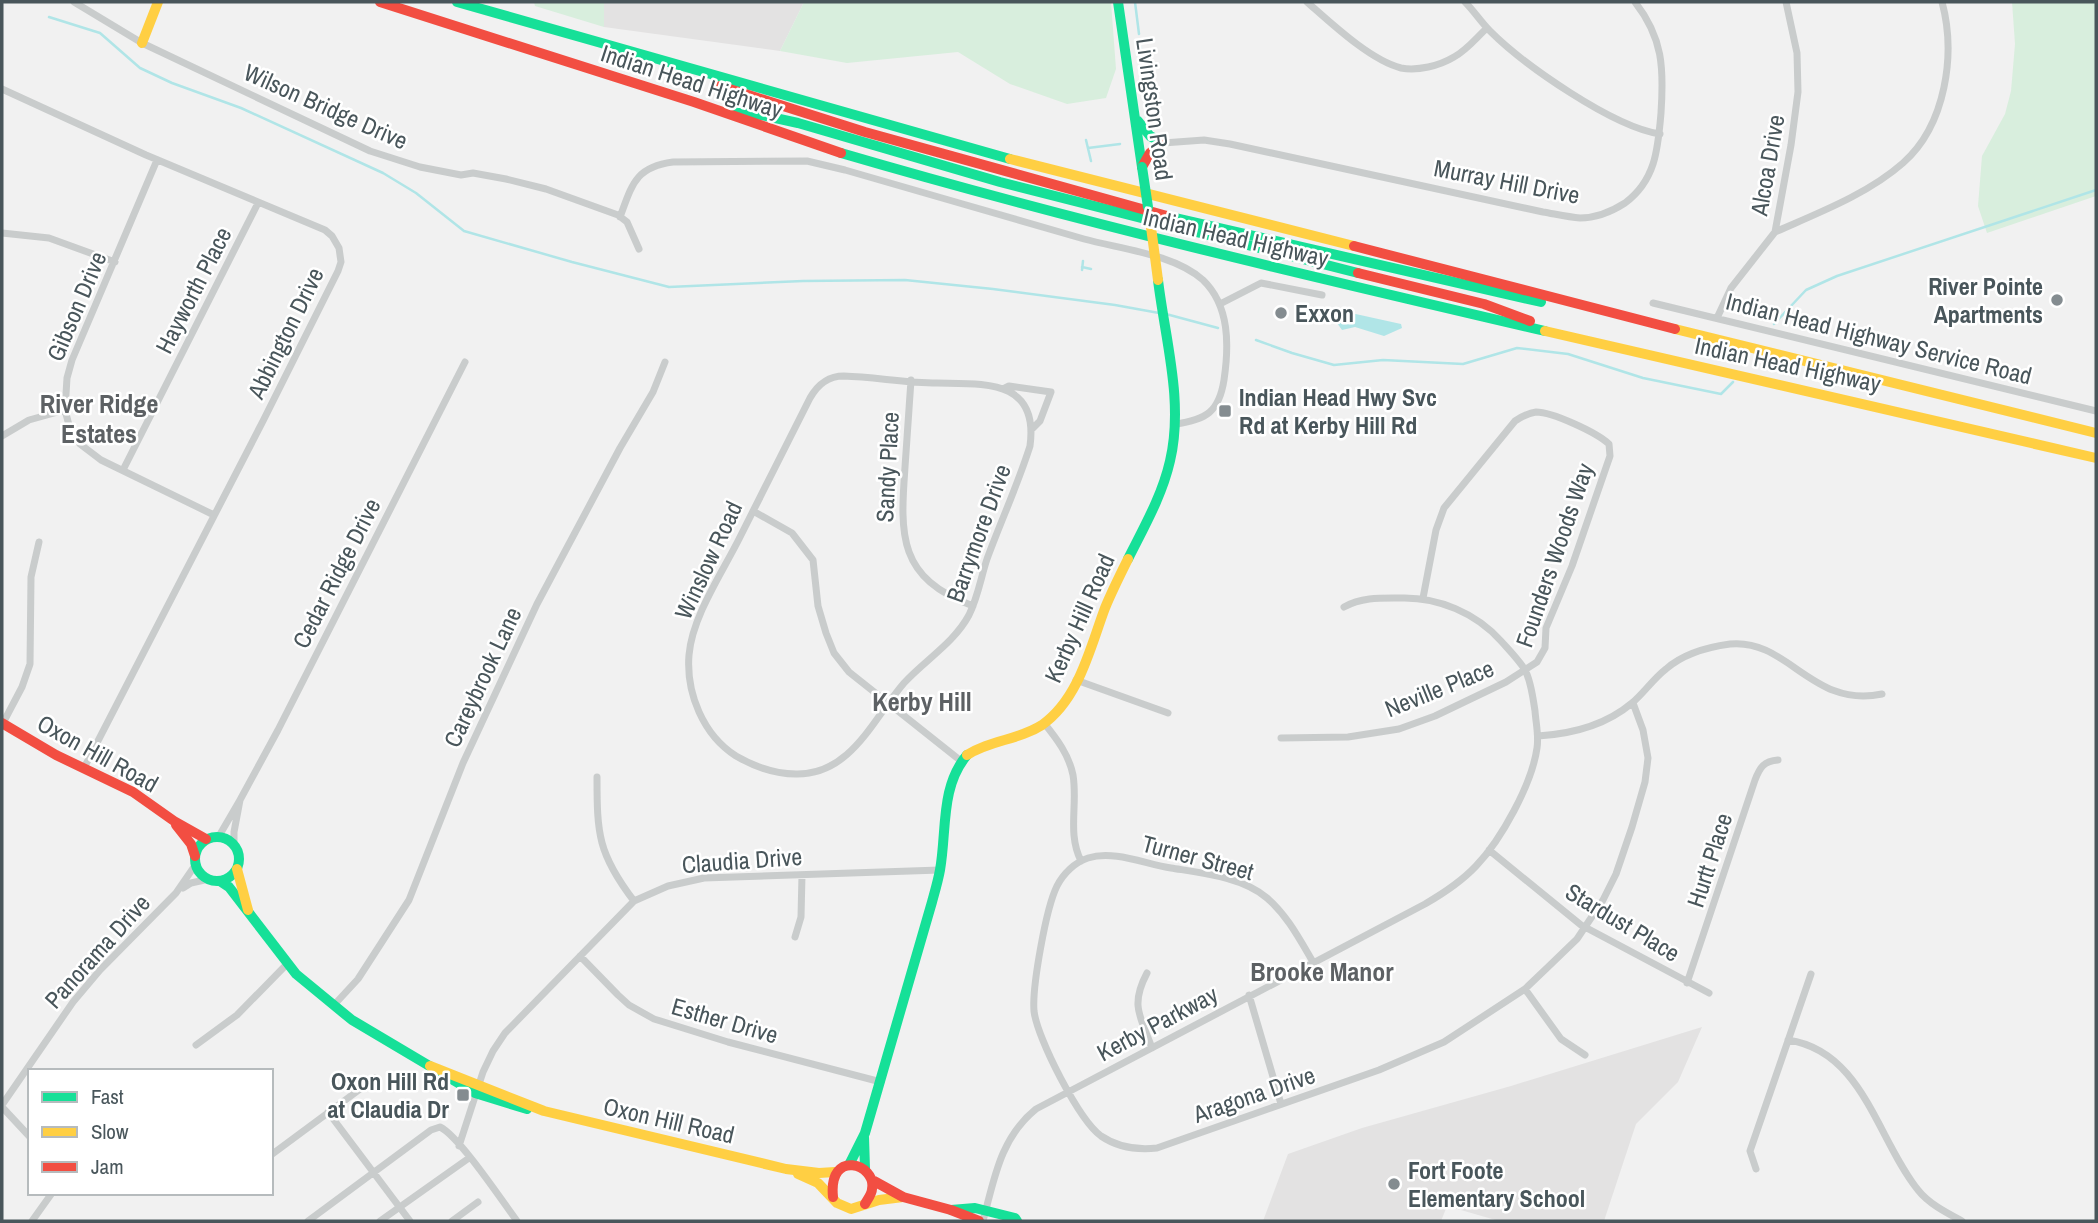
<svg xmlns="http://www.w3.org/2000/svg" width="2098" height="1223" font-family="'Archivo Narrow',sans-serif">
<style>
.education{fill:#e3e2e2}
.green{fill:#d8eedd}
.water{fill:#b0e5e7}
.lines{fill:none;stroke-linecap:round;stroke-linejoin:round}
.stream{stroke:#b0e5e7;stroke-width:2.5}
.street{stroke:#c9cccc;stroke-width:7}
.fast{stroke:#16e098;stroke-width:10}
.slow{stroke:#ffcf43;stroke-width:10}
.jam{stroke:#f24e42;stroke-width:10}
.fast-bridge{stroke:#16e098;stroke-width:10}
.slow-bridge{stroke:#ffcf43;stroke-width:10}
.poi-dot{fill:#848c90;stroke:#fff;stroke-width:2.5}
.labels{text-anchor:middle;dominant-baseline:central;stroke-width:5;stroke-linejoin:round;paint-order:stroke}
.street-label{font-size:24px;fill:#49565b;stroke:#fff}
.poi-label{font-size:24px;font-weight:bold;fill:#49565b;stroke:#fff;text-anchor:start}
.neighbourhood-label{font-size:26px;font-weight:bold;fill:#5d6164;stroke:#fff}
</style>
<rect width="100%" height="100%" fill="#f1f1f1"/>
<path class="education" d="M604,2H804L780,51L604,27Z
M1702,1027L1678,1082L1636,1124L1604,1221H1499L1447,1206L1441,1221H1263L1288,1154L1362,1128L1511,1086Z"/>
<path class="green" d="M534,2H604V27L535,6Z
M804,2H1111L1116,69L1106,98L1067,104L1010,84L958,52L847,63L780,51Z
M2012,2H2096V196L1987,233L1978,206L1982,156L2005,114L2011,91L2015,44Z"/>
<path class="water" d="M1342,311L1401,324L1402,328L1384,336L1355,327L1342,330L1337,323Z"/>
<g class="lines">
<path class="stream" d="M1135,2L1139,34
M49,17L100,33L140,68L172,83L241,108L383,173L416,193L464,231L572,262L669,287L803,281L905,280L993,289L1115,305L1159,313
M1140,46L1142,54
M1145,70L1149,91
M1155,124L1157,121
M1086,140L1091,161
M1088,148L1120,144
M1082,267L1091,269
M1082,270L1083,261
M1166,314L1218,328
M1774,324L1806,290L1837,276L2096,190
M1256,340L1292,353L1334,365L1383,360L1463,364L1517,348L1568,354L1643,378L1721,394L1733,382"/>
<path class="street" d="M74,2L142,43L370,151L420,167L461,175L473,173L506,179L546,189L618,215L627,222L639,249
M1307,2C1331,23 1370,60 1401,68C1418,71 1439,66 1454,57C1467,50 1476,38 1487,28
M1465,2C1474,11 1481,22 1490,31C1524,65 1613,127 1660,134
M2,89L146,155L325,230L332,236L339,248L341,262L338,271L263,421L84,768
M1163,143L1204,140L1230,144L1543,212C1555,214 1568,217 1580,218C1597,218 1611,212 1625,203C1656,180 1658,148 1661,113C1664,68 1663,38 1635,2
M157,160L72,360L67,378L65,410L70,429L80,444L101,460L214,515
M620,217C632,185 635,167 673,162L807,161L845,170C925,193 1004,216 1084,239C1121,249 1174,254 1203,280C1230,306 1229,346 1224,380C1219,412 1206,420 1175,424
M1775,232C1818,213 1868,194 1903,163C1946,125 1956,54 1942,2
M2,233L49,238L115,262
M1653,303L2096,411
M1220,304L1261,283L1322,295
M1717,318L1731,288L1775,232L1791,145L1798,92L1797,53L1786,2
M844,376C875,377 906,383 937,383C985,384 1039,379 1030,446C1018,484 1001,521 987,559C981,577 978,597 969,615C954,643 925,660 904,683C873,719 851,775 796,774C774,774 755,767 736,756C703,735 686,693 689,655C692,617 722,573 739,539C763,492 786,445 810,398C818,384 828,376 844,376Z
M911,380C909,409 907,438 905,467C900,536 898,578 973,606
M1005,388L1009,386L1051,392L1040,421L1033,428
M2,436L29,420L65,410
M123,470L258,203
M753,511L792,533L813,560L818,606L826,633L834,653L849,672L961,761
M1076,680L1168,713
M3,723L22,687L30,664L31,577L39,542
M1044,723C1057,739 1069,755 1073,775C1078,805 1067,833 1081,861
M1538,736C1571,734 1606,725 1632,703C1644,693 1653,679 1666,669C1683,654 1708,647 1730,644C1788,638 1812,709 1882,694
M1281,738L1348,737L1399,729L1435,716L1506,682L1537,662L1545,648L1546,628L1572,566L1610,456L1609,444C1596,432 1552,412 1536,412C1528,413 1521,417 1515,421L1444,508L1436,530L1423,598
M597,777C597,834 598,854 634,901
M240,800L278,730L465,362
M219,836L240,800L234,832V844
M1489,850L1581,925L1709,993
M183,888L191,883L209,879
M795,937L801,917L802,875
M580,956L618,995L629,1005L654,1019L728,1042L881,1082
M1313,962C1300,940 1287,915 1267,898C1242,877 1202,873 1171,868C1145,864 1114,850 1088,858C1075,862 1063,874 1057,886C1046,908 1032,987 1034,1011C1037,1038 1079,1120 1101,1136C1117,1147 1138,1150 1157,1148L1379,1070L1444,1042L1525,989L1548,967L1577,939L1603,900L1616,874L1632,827L1645,782L1648,758L1643,730L1633,703
M1147,973C1130,1005 1140,1016 1152,1048
M1687,983L1755,780C1760,767 1764,761 1778,760
M1525,989L1561,1039L1585,1055
M1249,995L1281,1104
M334,1005L358,979L409,900L463,763L537,604L620,448L653,392L665,362
M1788,1040C1863,1051 1877,1139 1918,1190C1929,1204 1947,1213 1962,1221
M196,1045L237,1015L287,964
M2,1105L73,1002L100,970L176,893L196,864
M2,1107L30,1137
M328,1112L410,1221
M459,1146L483,1072L493,1051L505,1033L634,901L668,886L704,878L940,870
M271,1155L375,1078
M1756,1169L1750,1151L1811,974
M32,1221L52,1193
M308,1221L431,1130L440,1127C459,1136 502,1201 517,1221
M380,1221L469,1158
M452,1221L478,1202
M983,1221C994,1180 1000,1138 1036,1109L1425,904C1444,893 1461,882 1476,866C1501,840 1532,784 1537,748C1539,736 1536,724 1535,711C1533,698 1531,681 1525,670C1519,660 1509,650 1501,641C1476,613 1438,597 1401,598C1381,598 1362,597 1344,607"/>
<path class="fast" d="M457,2L1010,159
M1118,2L1142,167
M729,108L798,123L1000,182L1358,273
M1138,121L1150,136L1163,143
M841,153C1073,221 1309,276 1545,331
M1167,216L1541,302
M1128,559C1144,527 1162,496 1170,461C1184,402 1165,339 1158,280
M195 859a22 22 0 1 1 44 0a22 22 0 1 1-44 0Z
M220,881L229,887L296,974L352,1020L475,1093L527,1109
M864,1137L865,1169
M849,1165L865,1133L932,902C935,891 938,881 940,870C947,831 940,787 967,755
M951,1210L975,1208L1015,1218L1017,1221"/>
<path class="slow" d="M142,43L158,2
M1010,159L1354,246
M1675,329L2096,433
M1545,331L2096,458
M967,755C990,740 1019,740 1042,725C1079,699 1090,648 1105,608C1112,591 1120,575 1128,559
M237,869L248,910
M430,1066L544,1111L786,1169L819,1173L835,1172
M798,1174L818,1183L837,1203L851,1209L879,1200L903,1197"/>
<path class="jam" d="M380,2L694,102L841,153
M720,86L865,132L1167,216
M1142,167L1150,153L1163,143
M1354,246L1675,329
M1358,273L1484,304L1530,321
M2,723L56,755L133,792L174,821L206,839
M176,825L191,844L195,856
M874,1181L903,1197L951,1210L979,1221
M833,1197C828,1148 877,1164 872,1189C872,1194 867,1200 865,1204"/>
<path class="fast-bridge" d="M1142,167L1148,207"/>
<path class="slow-bridge" d="M1151,227L1158,280"/>
</g>
<g class="poi-dot">
<circle cx="2057" cy="300" r="7"/>
<circle cx="1281" cy="313" r="7"/>
<rect x="1218" y="404" width="14" height="14" rx="3.5"/>
<rect x="456" y="1088" width="14" height="14" rx="3.5"/>
<circle cx="1394" cy="1184" r="7"/>
</g>
<g class="labels">
<g class="street-label">
<text transform="translate(692 81) rotate(18)">Indian Head Highway</text>
<text transform="translate(326 106) rotate(24)">Wilson Bridge Drive</text>
<text transform="translate(1155 109) rotate(82)">Livingston Road</text>
<text transform="translate(1767 165) rotate(-80)">Alcoa Drive</text>
<text transform="translate(1507 181) rotate(11)">Murray Hill Drive</text>
<text transform="translate(1236 237) rotate(13)">Indian Head Highway</text>
<text transform="translate(193 290) rotate(-63)">Hayworth Place</text>
<text transform="translate(76 306) rotate(-67)">Gibson Drive</text>
<text transform="translate(285 333) rotate(-64)">Abbington Drive</text>
<text transform="translate(1879 338) rotate(14)">Indian Head Highway Service Road</text>
<text transform="translate(1788 364) rotate(12)">Indian Head Highway</text>
<text transform="translate(887 467) rotate(-87)">Sandy Place</text>
<text transform="translate(978 533) rotate(-70)">Barrymore Drive</text>
<text transform="translate(1554 555) rotate(-71)">Founders Woods Way</text>
<text transform="translate(708 560) rotate(-65)">Winslow Road</text>
<text transform="translate(336 573) rotate(-63)">Cedar Ridge Drive</text>
<text transform="translate(1079 618) rotate(-66)">Kerby Hill Road</text>
<text transform="translate(482 677) rotate(-65)">Careybrook Lane</text>
<text transform="translate(1439 688) rotate(-22)">Neville Place</text>
<text transform="translate(98 753) rotate(29)">Oxon Hill Road</text>
<text transform="translate(1198 857) rotate(15)">Turner Street</text>
<text transform="translate(742 860) rotate(-4)">Claudia Drive</text>
<text transform="translate(1709 860) rotate(-72)">Hurtt Place</text>
<text transform="translate(1623 922) rotate(31)">Stardust Place</text>
<text transform="translate(97 951) rotate(-48)">Panorama Drive</text>
<text transform="translate(725 1020) rotate(16)">Esther Drive</text>
<text transform="translate(1157 1023) rotate(-28)">Kerby Parkway</text>
<text transform="translate(1254 1094) rotate(-19)">Aragona Drive</text>
<text transform="translate(669 1120) rotate(13)">Oxon Hill Road</text>
</g>
<g class="poi-label">
<text x="2043" y="286" text-anchor="end">River Pointe<tspan x="2043" dy="28">Apartments</tspan></text>
<text x="1295" y="313">Exxon</text>
<text x="1239" y="397">Indian Head Hwy Svc<tspan x="1239" dy="28">Rd at Kerby Hill Rd</tspan></text>
<text x="449" y="1081" text-anchor="end">Oxon Hill Rd<tspan x="449" dy="28">at Claudia Dr</tspan></text>
<text x="1408" y="1170">Fort Foote<tspan x="1408" dy="28">Elementary School</tspan></text>
</g>
<g class="neighbourhood-label">
<text x="99" y="403">River Ridge<tspan x="99" dy="30">Estates</tspan></text>
<text x="922" y="701">Kerby Hill</text>
<text x="1322" y="971">Brooke Manor</text>
</g>
</g>
<rect width="2098" height="1223" fill="none" stroke="#49565b" stroke-width="7"/>
<rect x="28" y="1069" width="245" height="126" fill="#ffffff" stroke="#b6bbbd" stroke-width="2"/>
<rect x="42" y="1092" width="35" height="10" fill="#16e098" stroke="#b6bbbd" stroke-width="2"/>
<text x="91" y="1104" font-size="21" fill="#49565b">Fast</text>
<rect x="42" y="1127" width="35" height="10" fill="#ffcf43" stroke="#b6bbbd" stroke-width="2"/>
<text x="91" y="1139" font-size="21" fill="#49565b">Slow</text>
<rect x="42" y="1162" width="35" height="10" fill="#f24e42" stroke="#b6bbbd" stroke-width="2"/>
<text x="91" y="1174" font-size="21" fill="#49565b">Jam</text>
</svg>
